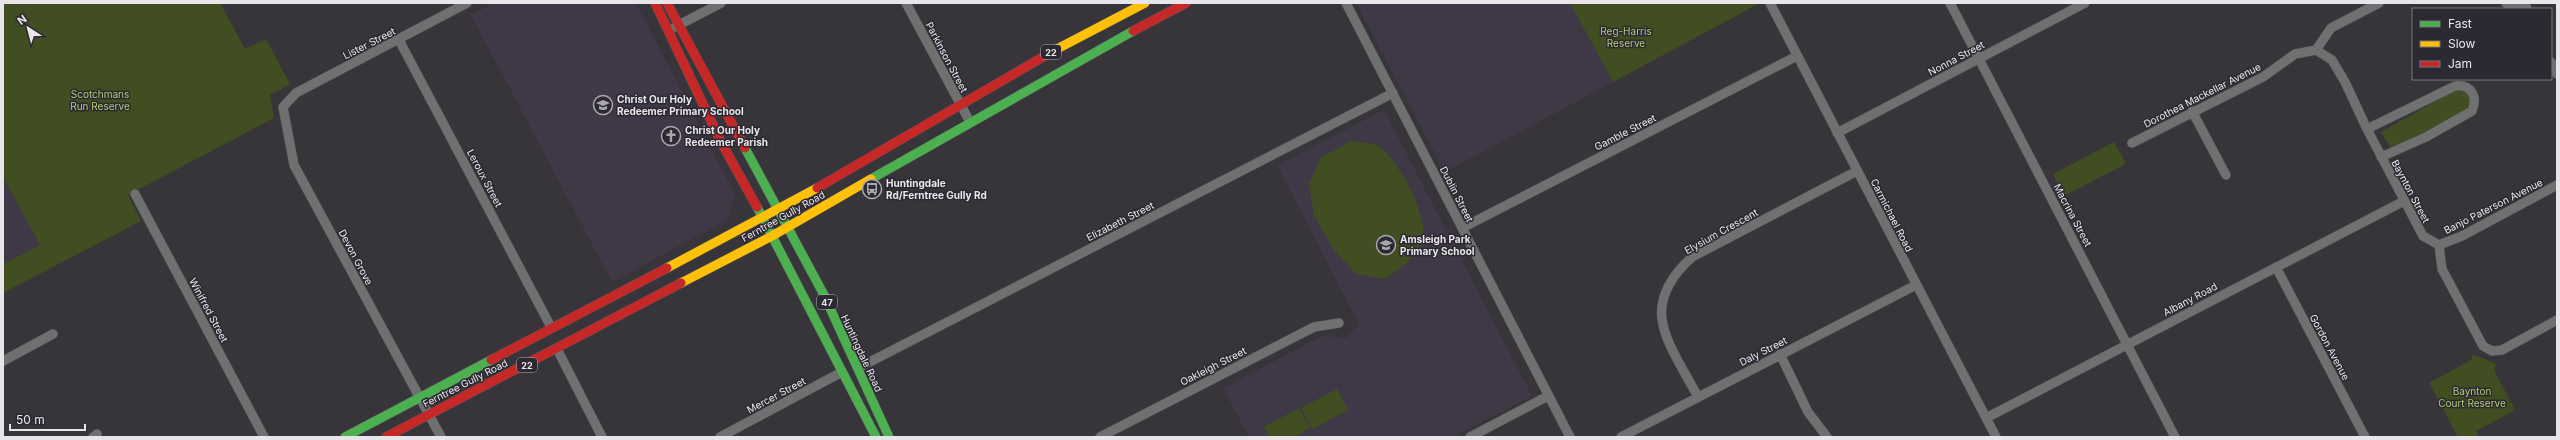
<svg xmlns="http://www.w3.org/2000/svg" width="2560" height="440" font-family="Inter,sans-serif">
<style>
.built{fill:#3f3947}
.green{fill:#414e21}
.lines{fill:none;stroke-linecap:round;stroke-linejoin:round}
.street-casing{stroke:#535255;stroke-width:10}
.fast-casing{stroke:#535255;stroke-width:10}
.slow-casing{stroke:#535255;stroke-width:10}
.jam-casing{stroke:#535255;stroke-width:10}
.street{stroke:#6f7070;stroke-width:9}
.fast{stroke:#4caf50;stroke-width:9}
.slow{stroke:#ffc107;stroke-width:9}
.jam{stroke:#c62828;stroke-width:9}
.labels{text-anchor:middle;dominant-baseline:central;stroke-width:3;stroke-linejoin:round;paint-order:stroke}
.shield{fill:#2c2932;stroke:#b0adb4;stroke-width:1}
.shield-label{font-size:9px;font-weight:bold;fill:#e8e6eb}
.park-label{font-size:10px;fill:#b1cb74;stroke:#2c2932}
.street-label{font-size:10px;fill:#e8e6eb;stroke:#2c2932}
.poi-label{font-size:10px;font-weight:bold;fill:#e8e6eb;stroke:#2c2932;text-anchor:start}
</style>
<rect width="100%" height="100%" fill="#37353a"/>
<path class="built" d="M494,3H636L735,195L727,220L612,282L471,15Z
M1356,3H1570L1613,82L1445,172Z
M1384,110L1532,396L1453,437H1249L1223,388L1323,336L1346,338L1359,324L1277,165Z
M3,177L40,245L3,264Z"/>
<path class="green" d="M3,3H220L245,49L266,39L290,84L270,95L274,118L128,195L141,221L3,293V264L40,245L3,177Z
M1570,3H1760L1613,82Z
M2462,89L2469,93L2471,101L2468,109L2412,139L2390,147L2381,132L2452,92Z
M1352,141C1360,142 1375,143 1381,148C1398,161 1429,216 1422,238C1416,259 1401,269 1384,279L1356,274L1333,249L1314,215L1309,185L1320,158Z
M2114,142L2126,164L2064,196L2053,174Z
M2473,354L2496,364L2494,370L2515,410L2476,431L2479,437H2458L2429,383L2471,360Z
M1337,389L1348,410L1312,429L1301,408Z
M1299,408L1310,428L1294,437H1269L1264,427Z"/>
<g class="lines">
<defs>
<path id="street" d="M906,3L970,122
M1346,3L1570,437
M1770,3L1996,437
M1950,3L2175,437
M2506,3L2526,6L2527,9
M675,27L721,3
M399,40L551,327
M2316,50L2332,60L2345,82L2367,129L2423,236L2439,245L2442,269L2483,346L2492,351L2502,350L2557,320
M2551,62L2557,74
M2192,111L2226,175
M2367,129L2455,86C2471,84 2478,96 2472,111L2426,137L2381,157
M1837,133L2085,3
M2132,143L2263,77L2295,54L2316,50L2331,28L2379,3
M135,194L264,437
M1462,228L1797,56
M2439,245L2462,236L2557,185
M2276,267L2365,437
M557,349L602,437
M1780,354L1808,412L1827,437
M3,361L53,334
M858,368L1393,93
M1698,397C1669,342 1636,308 1692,257L1857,171
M1986,418L2404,201
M93,437L97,434
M441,437L294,165L283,107L296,93L467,3
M720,437L842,372
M1100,437L1314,327L1339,323
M1470,437L1548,396
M1621,437L1916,285"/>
<path id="fast" d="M745,148L824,295L889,437
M871,179L1133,31
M757,207L876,437
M345,437L491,360"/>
<path id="slow" d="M1055,50L1145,3
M667,268L817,188
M681,283L772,236L871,179"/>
<path id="jam" d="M655,3L721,142L757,207
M667,3L745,148
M1133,31L1186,3
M817,188L1055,50
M491,360L667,268
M386,437L681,283"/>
</defs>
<use href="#street" class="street-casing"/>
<use href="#fast" class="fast-casing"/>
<use href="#slow" class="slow-casing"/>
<use href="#jam" class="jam-casing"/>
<use href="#street" class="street"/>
<use href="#fast" class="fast"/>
<use href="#slow" class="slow"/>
<use href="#jam" class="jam"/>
</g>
<defs>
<symbol id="school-ring" viewBox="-11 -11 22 22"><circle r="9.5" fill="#2c2932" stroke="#aaa8ad" stroke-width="1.5"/><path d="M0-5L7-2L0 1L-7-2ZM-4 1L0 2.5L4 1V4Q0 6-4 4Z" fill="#aaa8ad"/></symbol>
<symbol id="church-ring" viewBox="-11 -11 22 22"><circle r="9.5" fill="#2c2932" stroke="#aaa8ad" stroke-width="1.5"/><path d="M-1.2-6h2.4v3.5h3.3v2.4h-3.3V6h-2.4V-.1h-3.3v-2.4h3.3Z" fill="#aaa8ad"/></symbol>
<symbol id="bus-ring" viewBox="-11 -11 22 22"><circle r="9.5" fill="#2c2932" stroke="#aaa8ad" stroke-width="1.5"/><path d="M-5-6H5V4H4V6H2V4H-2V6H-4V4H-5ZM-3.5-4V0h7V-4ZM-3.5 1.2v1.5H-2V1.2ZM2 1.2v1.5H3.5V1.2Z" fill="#aaa8ad"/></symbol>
</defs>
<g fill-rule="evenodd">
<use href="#school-ring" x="592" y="94" width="22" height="22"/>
<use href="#church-ring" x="660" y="125" width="22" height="22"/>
<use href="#bus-ring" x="861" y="178" width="22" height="22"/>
<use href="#school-ring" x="1375" y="234" width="22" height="22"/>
</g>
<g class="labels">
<g class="shield">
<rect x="1041" y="45" width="20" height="14" rx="3"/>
<rect x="817" y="295" width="20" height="14" rx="3"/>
<rect x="517" y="358" width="20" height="14" rx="3"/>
</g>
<g class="shield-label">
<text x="1051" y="52">22</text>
<text x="827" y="302">47</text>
<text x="527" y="365">22</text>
</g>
<g class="park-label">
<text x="1626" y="31">Reg-Harris<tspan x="1626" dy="12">Reserve</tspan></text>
<text x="100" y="94">Scotchmans<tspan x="100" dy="12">Run Reserve</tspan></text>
<text x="2472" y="391">Baynton<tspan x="2472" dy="12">Court Reserve</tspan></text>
</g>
<g class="street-label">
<text transform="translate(369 43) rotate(-27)">Lister Street</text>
<text transform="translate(947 57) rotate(62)">Parkinson Street</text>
<text transform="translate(1956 58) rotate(-28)">Nonna Street</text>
<text transform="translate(2202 95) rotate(-27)">Dorothea Mackellar Avenue</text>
<text transform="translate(1625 132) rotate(-27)">Gamble Street</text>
<text transform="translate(485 178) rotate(62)">Leroux Street</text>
<text transform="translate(2411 191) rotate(62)">Baynton Street</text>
<text transform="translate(1457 194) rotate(63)">Dublin Street</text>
<text transform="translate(2493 206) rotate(-27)">Banjo Paterson Avenue</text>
<text transform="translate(1892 215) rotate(63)">Carmichael Road</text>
<text transform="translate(2073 215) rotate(62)">Macrina Street</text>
<text transform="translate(783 216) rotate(-29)">Ferntree Gully Road</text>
<text transform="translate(1120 221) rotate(-27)">Elizabeth Street</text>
<text transform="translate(1721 231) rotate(-29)">Elysium Crescent</text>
<text transform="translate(356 257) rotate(62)">Devon Grove</text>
<text transform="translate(2190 299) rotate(-28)">Albany Road</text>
<text transform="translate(209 310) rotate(62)">Winifred Street</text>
<text transform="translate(2330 347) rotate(62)">Gordon Avenue</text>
<text transform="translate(1763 351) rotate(-27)">Daly Street</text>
<text transform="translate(862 353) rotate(65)">Huntingdale Road</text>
<text transform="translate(1213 366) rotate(-27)">Oakleigh Street</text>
<text transform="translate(465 383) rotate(-27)">Ferntree Gully Road</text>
<text transform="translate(776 395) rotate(-28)">Mercer Street</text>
</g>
<g class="poi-label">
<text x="617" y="99">Christ Our Holy<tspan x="617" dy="12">Redeemer Primary School</tspan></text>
<text x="685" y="130">Christ Our Holy<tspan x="685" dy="12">Redeemer Parish</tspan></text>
<text x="886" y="183">Huntingdale<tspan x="886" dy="12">Rd/Ferntree Gully Rd</tspan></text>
<text x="1400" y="239">Amsleigh Park<tspan x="1400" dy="12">Primary School</tspan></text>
</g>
</g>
<rect width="2560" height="440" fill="none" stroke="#e8e6eb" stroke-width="8"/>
<rect x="2412" y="8" width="140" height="72" fill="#2c2932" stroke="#77757c"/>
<rect x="2420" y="21" width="20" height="6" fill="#4caf50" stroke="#77757c"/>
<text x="2448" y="28" font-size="12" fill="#e8e6eb">Fast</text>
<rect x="2420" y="41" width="20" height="6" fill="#ffc107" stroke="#77757c"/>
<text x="2448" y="48" font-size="12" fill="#e8e6eb">Slow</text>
<rect x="2420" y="61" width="20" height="6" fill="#c62828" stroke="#77757c"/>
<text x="2448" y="68" font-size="12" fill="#e8e6eb">Jam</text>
<g transform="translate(28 28) rotate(324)" stroke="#2c2932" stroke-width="3" paint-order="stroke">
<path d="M0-3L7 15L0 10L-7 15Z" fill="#e8e6eb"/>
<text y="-6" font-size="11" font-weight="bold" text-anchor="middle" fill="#e8e6eb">N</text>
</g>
<path d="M10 424v6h75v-6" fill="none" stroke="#e8e6eb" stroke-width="2"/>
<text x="16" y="424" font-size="12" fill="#e8e6eb" stroke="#2c2932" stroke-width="3" paint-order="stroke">50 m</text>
</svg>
